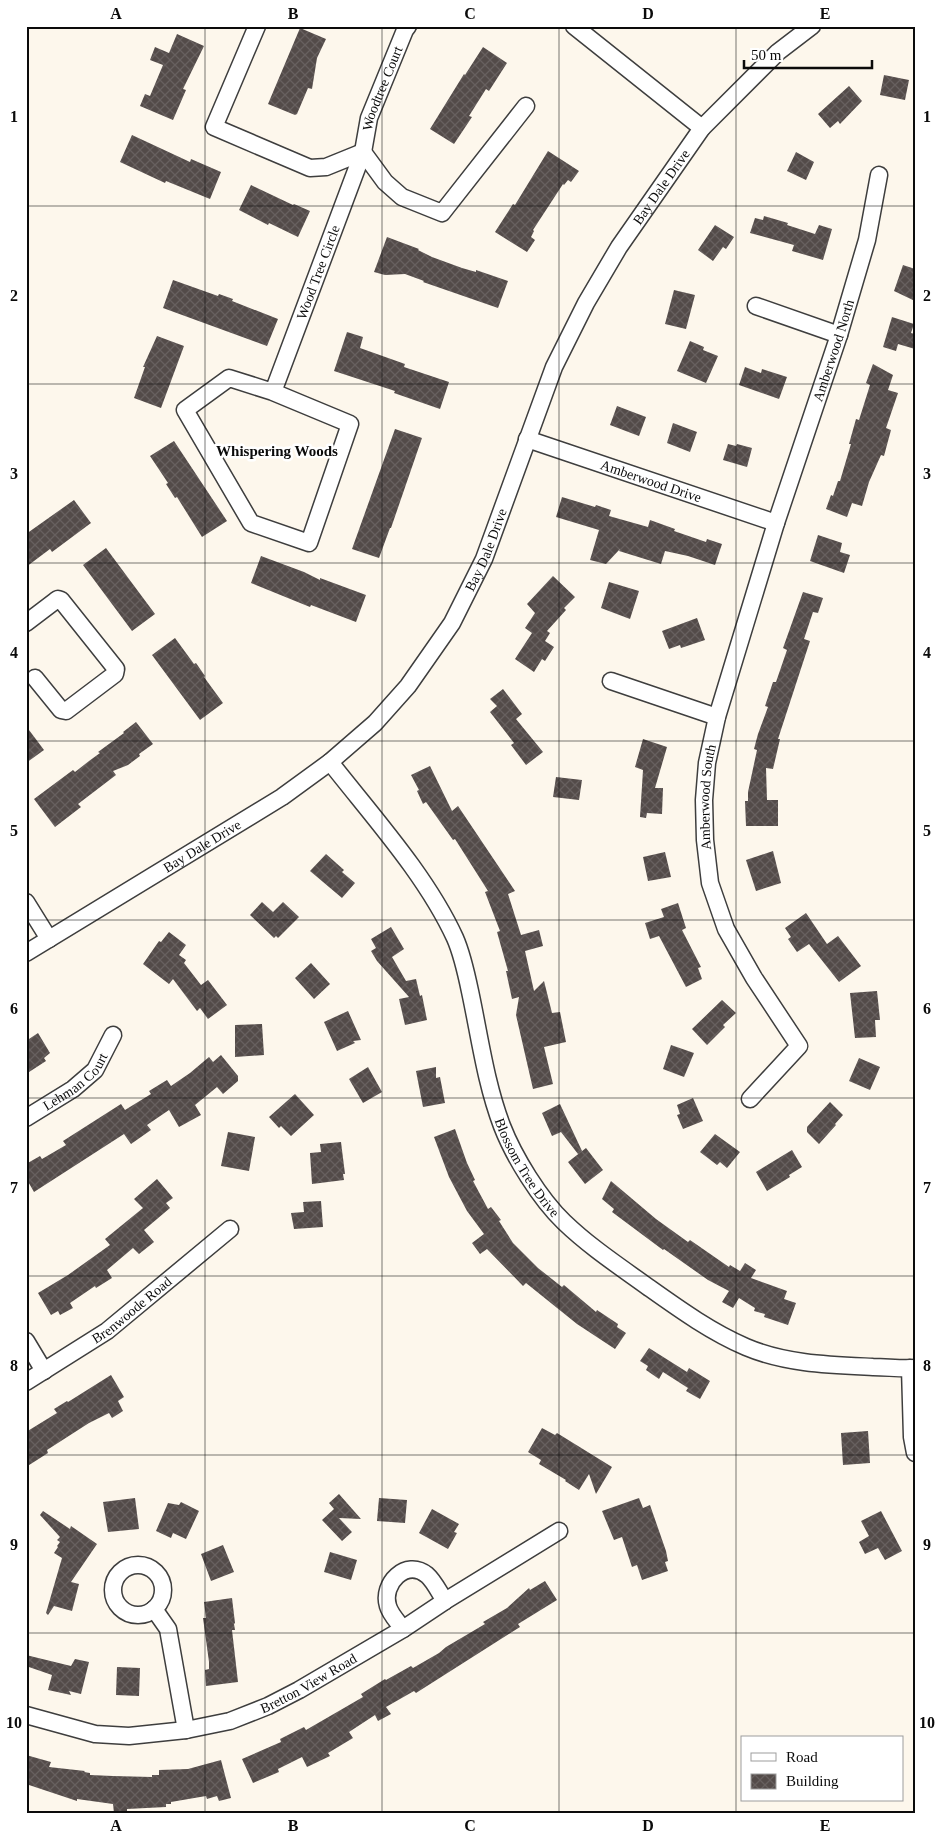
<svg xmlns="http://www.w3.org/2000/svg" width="941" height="1839" font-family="Georgia,serif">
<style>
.building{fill:url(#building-cross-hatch)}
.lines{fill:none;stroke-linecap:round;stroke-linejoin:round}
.minor-casing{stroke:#3e3e3e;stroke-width:19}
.minor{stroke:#fff;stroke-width:16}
.grid{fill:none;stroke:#0b0b0b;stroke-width:1;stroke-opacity:0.55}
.labels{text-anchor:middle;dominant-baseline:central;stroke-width:5;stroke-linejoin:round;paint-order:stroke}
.street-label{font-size:14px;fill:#0b0b0b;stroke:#fff}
.neighbourhood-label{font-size:15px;font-weight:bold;fill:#0b0b0b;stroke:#fff}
.neatline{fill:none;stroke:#0b0b0b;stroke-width:2}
.grid-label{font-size:16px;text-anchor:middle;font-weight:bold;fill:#0b0b0b}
</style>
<defs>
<pattern id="building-cross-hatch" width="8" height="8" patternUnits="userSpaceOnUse" patternTransform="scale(1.25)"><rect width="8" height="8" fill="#534b49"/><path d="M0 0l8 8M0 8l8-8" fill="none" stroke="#67605f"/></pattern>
</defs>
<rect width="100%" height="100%" fill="#fdf7ec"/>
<path class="building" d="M300,28L326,39L317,58L312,89L308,88L297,114L295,115L268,104Z
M177,34L204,46L183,89L186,90L173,120L140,106L145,94L150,96L163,65L150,60L155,47L169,53Z
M483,47L507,63L489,91L486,89L469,116L472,117L454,144L430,129L464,74L465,75Z
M884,75L909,80L905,100L880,95Z
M849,86L862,101L840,124L838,121L830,128L818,114Z
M132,135L190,162L191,159L221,172L210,199L166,181L165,183L120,162Z
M548,151L579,171L571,182L568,180L564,185L563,184L533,230L534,231L531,237L535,240L527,252L495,232L513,204L515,205Z
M796,152L814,162L806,180L787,171Z
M251,185L293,205L294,204L310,211L298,237L269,223L268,225L239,210Z
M764,216L788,223L787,225L815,234L819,225L832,229L823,260L792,251L794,245L750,233L755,218L763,220Z
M715,225L734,237L726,249L723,247L713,261L698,250Z
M387,237L419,249L418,250L432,257L462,268L476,272V270L508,281L498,308L423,282L424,281L405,274L385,275L374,272Z
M903,265L915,269V301L894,291Z
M173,280L218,296L219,294L233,299L232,301L278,319L267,346L163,308Z
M674,290L695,295L686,329L665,324Z
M892,317L914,324L911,333L915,334V349L898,344L896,351L883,347Z
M347,332L363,337L360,348L405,364L404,367L449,382L440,409L394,393L395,391L334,371Z
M157,336L184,346L161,408L134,398L145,367H143Z
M690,341L704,347L703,350L718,356L706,383L677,371Z
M873,364L893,375L888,390L898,393L886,428L891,430L884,456L881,455L869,482L862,506L852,503L847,517L826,509L831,495L833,496L838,481H840L851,444H849L856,419L859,420L870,385L866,383Z
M745,367L761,373L762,369L787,377L779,399L739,385Z
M617,406L646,417L639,436L610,425Z
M673,423L697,432L690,452L667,443Z
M395,429L422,438L391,528H390L379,558L352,549Z
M174,441L227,521L202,537L177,497L175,498L166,484L168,483L150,456Z
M728,444L736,446L737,444L752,448L747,467L723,460Z
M562,497L595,507L596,505L611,510L609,516L648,527L650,520L675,529L674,531L706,542L707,539L722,544L715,565L688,556L665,551L661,564L619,551L620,549L606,564L590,560L599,530L556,517Z
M74,500L91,523L52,552L50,549L26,567V534Z
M818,535L842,543L840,552L850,555L844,573L810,561Z
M106,548L155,614L132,631L83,565Z
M261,556L304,572L320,580V578L366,595L356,622L311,605L310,607L251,583Z
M553,576L575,597L564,608L566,610L547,631L550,633L545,641L554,647L545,661L542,659L534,672L515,659L532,633L525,628L535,613L527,604Z
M609,582L639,591L630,619L601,608Z
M803,592L823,598L818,613L813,612L804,639L810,641L778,739H780L773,769L766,768L767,800H778V826H746L745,801H748V792L757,750L754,749L758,734L768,707L765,706L773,682H776L787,650L783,648Z
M697,618L705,640L681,648L680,645L669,649L662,631Z
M175,638L194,664L196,663L205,676L204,677L223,703L200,720L152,655Z
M503,689L522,714L516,719L543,752L526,765L511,745L514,743L490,712L497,706L490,699Z
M136,722L153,744L139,754L140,756L128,765L113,771L116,775L78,804L81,807L55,827L34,799L73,770L75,772L89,761L100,753L98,752L124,733L123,732Z
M26,726L44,750L26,763Z
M643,739L667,747L655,788H663L662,814L647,813L646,818L640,817L643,770L635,767Z
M430,766L452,811L458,806L515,891L508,894L521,935L539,930L543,946L525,951L534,991L544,981L552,1013L560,1012L566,1042L544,1047L553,1084L533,1089L516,1015L519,997L512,999L506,971H508L497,932L500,931L485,892L488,891L455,839L453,840L426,802L423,804L417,791L419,790L411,775Z
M556,777L582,780L579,800L553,797Z
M773,851L781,883L756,891L746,860Z
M665,852L671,877L648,881L643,857Z
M326,854L344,870L342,872L355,883L342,898L310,871Z
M262,902L273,912L283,902L299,917L278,938L276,936L274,938L250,915Z
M678,903L686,928L682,930L701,967L698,968L702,979L686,987L659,936L650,939L645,923L664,917L661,909Z
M806,913L827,944L838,936L861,966L839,982L809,944L797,952L788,939L791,937L785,928Z
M391,927L404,949L392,957L406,981L416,979L420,996L422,995L427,1020L405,1025L399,999L409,997L377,961L371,951L376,948L371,939Z
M169,932L186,945L179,955L186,960L184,963L201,985L208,980L227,1005L208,1019L200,1008L197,1011L173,979L169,984L143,964L159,941L161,942Z
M311,963L330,984L314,999L295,978Z
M877,991L880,1020H875L876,1037L855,1038L850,993Z
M722,1000L736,1013L723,1025L725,1027L707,1045L692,1029Z
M348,1011L361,1040L353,1041L355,1043L337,1051L324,1022Z
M262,1024L264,1055L235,1057V1025Z
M38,1033L50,1053L44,1058L46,1061L26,1074V1041Z
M671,1045L694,1053L684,1077L663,1069Z
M221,1055L238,1076V1081L223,1094L217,1087L195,1105L201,1115L179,1127L169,1110L147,1125L151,1130L131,1144L124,1134L34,1192L26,1178V1164L40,1156L42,1159L66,1145L63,1141L121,1104L125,1110L151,1094L149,1091L167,1080L171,1086L190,1073L209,1057L213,1062Z
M859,1058L880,1067L870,1090L849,1081Z
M368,1067L382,1092L363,1103L349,1079Z
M436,1067V1078L440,1077L445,1103L423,1107L416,1071Z
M295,1094L314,1115L291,1136L281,1126L279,1128L269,1117Z
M693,1098L703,1121L683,1129L677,1115L680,1114L677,1105Z
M830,1102L843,1115L835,1124L836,1125L819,1144L807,1132V1127Z
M560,1104L582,1151L578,1154L561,1132L552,1136L542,1113Z
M455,1129L467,1163L475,1180L473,1181L488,1209L491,1207L501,1220L499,1221L513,1243L538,1268L562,1287L564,1285L596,1312L597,1310L618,1324L617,1327L626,1333L615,1349L577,1324L526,1283L523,1286L487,1249L480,1254L472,1243L484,1234L467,1211L449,1177L434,1137Z
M228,1132L255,1137L249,1171L221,1166Z
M715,1134L740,1152L727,1168L720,1162L717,1165L700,1152Z
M341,1142L345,1174H343L344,1180L312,1184L310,1153L321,1152L320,1144Z
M586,1148L603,1170L585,1184L568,1162Z
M792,1150L802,1167L789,1175L790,1177L767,1191L756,1172Z
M157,1179L173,1198L166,1203L170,1208L144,1230L154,1242L139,1254L133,1248L107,1270L112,1278L96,1288L95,1286L70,1303L73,1308L60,1315L58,1311L51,1315L38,1293L68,1275L110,1245L105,1239L143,1208L134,1199Z
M611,1181L656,1219L688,1242L690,1240L729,1267L730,1265L740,1271L745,1263L756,1270L751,1278L787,1291L784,1299L796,1303L788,1325L764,1317L765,1314L754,1311L755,1308L739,1298L733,1308L722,1302L729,1291L708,1280L664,1249L663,1250L612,1212L614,1209L602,1199Z
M321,1201L323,1227L294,1229L291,1213L304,1212L303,1202Z
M649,1348L687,1372L689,1368L710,1381L700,1399L686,1391L688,1388L663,1372L659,1379L646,1370L648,1366L640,1361Z
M111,1375L124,1397L118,1401L123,1411L112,1418L109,1413L89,1423L47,1450L48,1453L26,1467V1432L57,1413L54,1409L67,1401L68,1402Z
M542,1428L555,1435L557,1433L612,1467L596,1494L589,1474L579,1490L565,1481L566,1480L539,1464L541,1460L528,1452Z
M868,1431L870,1463L843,1465L841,1433Z
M339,1494L361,1519L339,1518L352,1532L342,1541L322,1520L334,1509L329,1503Z
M135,1498L139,1529L108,1532L103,1502Z
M379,1498L407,1500L405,1523L377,1521Z
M639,1498L643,1508L650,1505L666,1551L668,1561L665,1562L668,1571L642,1580L637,1565L632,1567L622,1537L614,1540L602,1511Z
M181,1502L199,1511L186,1539L173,1533L171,1538L156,1531L168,1503L179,1505Z
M432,1509L459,1524L454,1532L457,1533L448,1549L419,1533Z
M43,1511L70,1529L71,1526L97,1544L71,1582L79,1584L72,1611L54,1606L48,1615L46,1613L62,1558L54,1553L58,1547L57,1546L60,1542L57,1540L60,1537L40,1515Z
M881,1511L902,1551L885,1560L878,1548L865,1554L859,1542L869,1536L861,1521Z
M223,1545L234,1572L211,1581L201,1554Z
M330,1552L357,1560L351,1580L324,1572Z
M545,1581L557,1600L518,1624L520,1627L416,1693L414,1691L386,1707L391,1714L378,1721L375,1715L349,1732L353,1738L328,1753L330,1756L307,1767L302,1757L278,1769L279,1772L253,1783L242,1759L281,1742L280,1739L304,1727L306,1730L363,1697L361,1694L385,1679L386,1680L411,1666L413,1668L439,1653L446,1647L485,1624L483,1622L507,1608L529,1588L530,1590Z
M232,1598L235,1623L234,1624L235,1630H232L238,1682L206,1686L205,1670L209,1669V1662L203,1618H206L204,1602Z
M26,1655L71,1666L75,1659L89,1662L81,1694L69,1691L71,1695L48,1690L52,1675L26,1666Z
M117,1667L140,1668L139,1696L116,1695Z
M26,1755L51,1762L49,1767L85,1771L84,1772L90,1773V1775L113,1776L152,1777V1775H159V1770L188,1769L221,1760L231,1798L219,1801L217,1796L207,1799L206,1796L171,1802V1804H166V1807L127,1809V1813H114L113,1804L77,1799V1801L26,1784Z"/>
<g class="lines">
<defs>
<g id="minor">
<path d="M257,26L214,127L310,168L326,167L363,152"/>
<path d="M574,26L702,128"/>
<path d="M363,152L385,182L402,197L442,213L526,106"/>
<path d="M756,306L839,335"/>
<path id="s1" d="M273,392L350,424L309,543L251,523L185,410L229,378L273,392L363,152L369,118L405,30L408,26"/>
<path id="s2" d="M527,439L776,523"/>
<path d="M26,623L55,601L58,599L61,600L116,669L115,674L66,711L61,710L35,678"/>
<path d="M611,681L717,717"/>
<path id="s3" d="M330,762C373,817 426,875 455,938C463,956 467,977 471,996C480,1039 486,1084 502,1126C514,1157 540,1199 564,1222C590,1247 619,1266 648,1287C679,1309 711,1332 746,1347C786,1364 831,1365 873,1367C887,1367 901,1369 915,1368"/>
<path d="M26,902L49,939"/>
<path id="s4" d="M26,953L282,797L330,762L375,723L408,686L452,623L484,559L554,367L586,303L619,247L702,128L778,52L812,26"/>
<path id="s5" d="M750,1099L799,1046L754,978L726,929L710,883L705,840L704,800L707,763L717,717L776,523L839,335L867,240L879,175"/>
<path id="s6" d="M26,1118L73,1089L95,1070L113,1035"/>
<path d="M26,1341L44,1371"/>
<path d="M910,1368L912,1437L915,1453"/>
<path id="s7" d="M26,1382L107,1331L230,1229"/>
<circle cx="138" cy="1590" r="25"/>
<path d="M154,1609L168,1629L186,1730"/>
<path d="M403,1629C398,1622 390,1614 388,1606C381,1584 406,1558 427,1575C434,1581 439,1592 445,1601"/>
<path id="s8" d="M26,1715L95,1734L129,1736L186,1730L230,1721L268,1706L299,1690L403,1629L445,1601L559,1531"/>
</g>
</defs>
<use href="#minor" class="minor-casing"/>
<use href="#minor" class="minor"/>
</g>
<path class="grid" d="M205,26V1813M382,26V1813M559,26V1813M736,26V1813M26,206H915M26,384H915M26,563H915M26,741H915M26,920H915M26,1098H915M26,1276H915M26,1455H915M26,1633H915"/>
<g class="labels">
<g class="street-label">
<text stroke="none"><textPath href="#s1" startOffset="825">Woodtree Court</textPath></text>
<text stroke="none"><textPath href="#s4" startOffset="1031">Bay Dale Drive</textPath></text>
<text stroke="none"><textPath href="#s1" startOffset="630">Wood Tree Circle</textPath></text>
<text stroke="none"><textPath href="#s5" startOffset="811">Amberwood North</textPath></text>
<text stroke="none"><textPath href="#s2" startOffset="131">Amberwood Drive</textPath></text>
<text stroke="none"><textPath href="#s4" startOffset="626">Bay Dale Drive</textPath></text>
<text stroke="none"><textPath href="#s5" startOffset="345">Amberwood South</textPath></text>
<text stroke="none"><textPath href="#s4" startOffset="206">Bay Dale Drive</textPath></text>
<text stroke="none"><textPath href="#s6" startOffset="62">Lehman Court</textPath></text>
<text stroke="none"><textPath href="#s3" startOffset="459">Blossom Tree Drive</textPath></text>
<text stroke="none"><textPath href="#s7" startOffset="128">Brenwoode Road</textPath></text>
<text stroke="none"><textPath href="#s8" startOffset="295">Bretton View Road</textPath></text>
</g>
<g class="neighbourhood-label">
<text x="277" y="451">Whispering Woods</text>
</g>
</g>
<rect width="941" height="1839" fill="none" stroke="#ffffff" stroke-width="55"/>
<rect x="741" y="1736" width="162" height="65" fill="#ffffff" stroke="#9d9d9d"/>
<rect x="751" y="1753" width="25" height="8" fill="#ffffff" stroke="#9d9d9d"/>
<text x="786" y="1762" font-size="15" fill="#0b0b0b">Road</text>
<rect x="751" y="1774" width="25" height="15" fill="url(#building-cross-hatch)" stroke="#9d9d9d"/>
<text x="786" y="1786" font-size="15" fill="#0b0b0b">Building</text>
<path d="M744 60v8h128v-8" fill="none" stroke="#0b0b0b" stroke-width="2.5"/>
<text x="751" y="60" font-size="15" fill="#0b0b0b" stroke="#ffffff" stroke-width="4" paint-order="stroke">50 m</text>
<rect x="28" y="28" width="886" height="1784" class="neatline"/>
<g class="grid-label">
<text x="116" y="19">A</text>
<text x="293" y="19">B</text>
<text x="470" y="19">C</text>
<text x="648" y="19">D</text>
<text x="825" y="19">E</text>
<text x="14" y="122">1</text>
<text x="927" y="122">1</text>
<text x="14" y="301">2</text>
<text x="927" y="301">2</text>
<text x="14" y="479">3</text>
<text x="927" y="479">3</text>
<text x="14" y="658">4</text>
<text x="927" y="658">4</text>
<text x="14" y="836">5</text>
<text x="927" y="836">5</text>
<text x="14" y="1014">6</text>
<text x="927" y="1014">6</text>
<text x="14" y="1193">7</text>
<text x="927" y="1193">7</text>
<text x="14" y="1371">8</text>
<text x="927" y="1371">8</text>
<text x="14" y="1550">9</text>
<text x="927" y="1550">9</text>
<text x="14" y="1728">10</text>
<text x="927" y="1728">10</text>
<text x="116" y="1831">A</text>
<text x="293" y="1831">B</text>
<text x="470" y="1831">C</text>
<text x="648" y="1831">D</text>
<text x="825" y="1831">E</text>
</g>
</svg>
